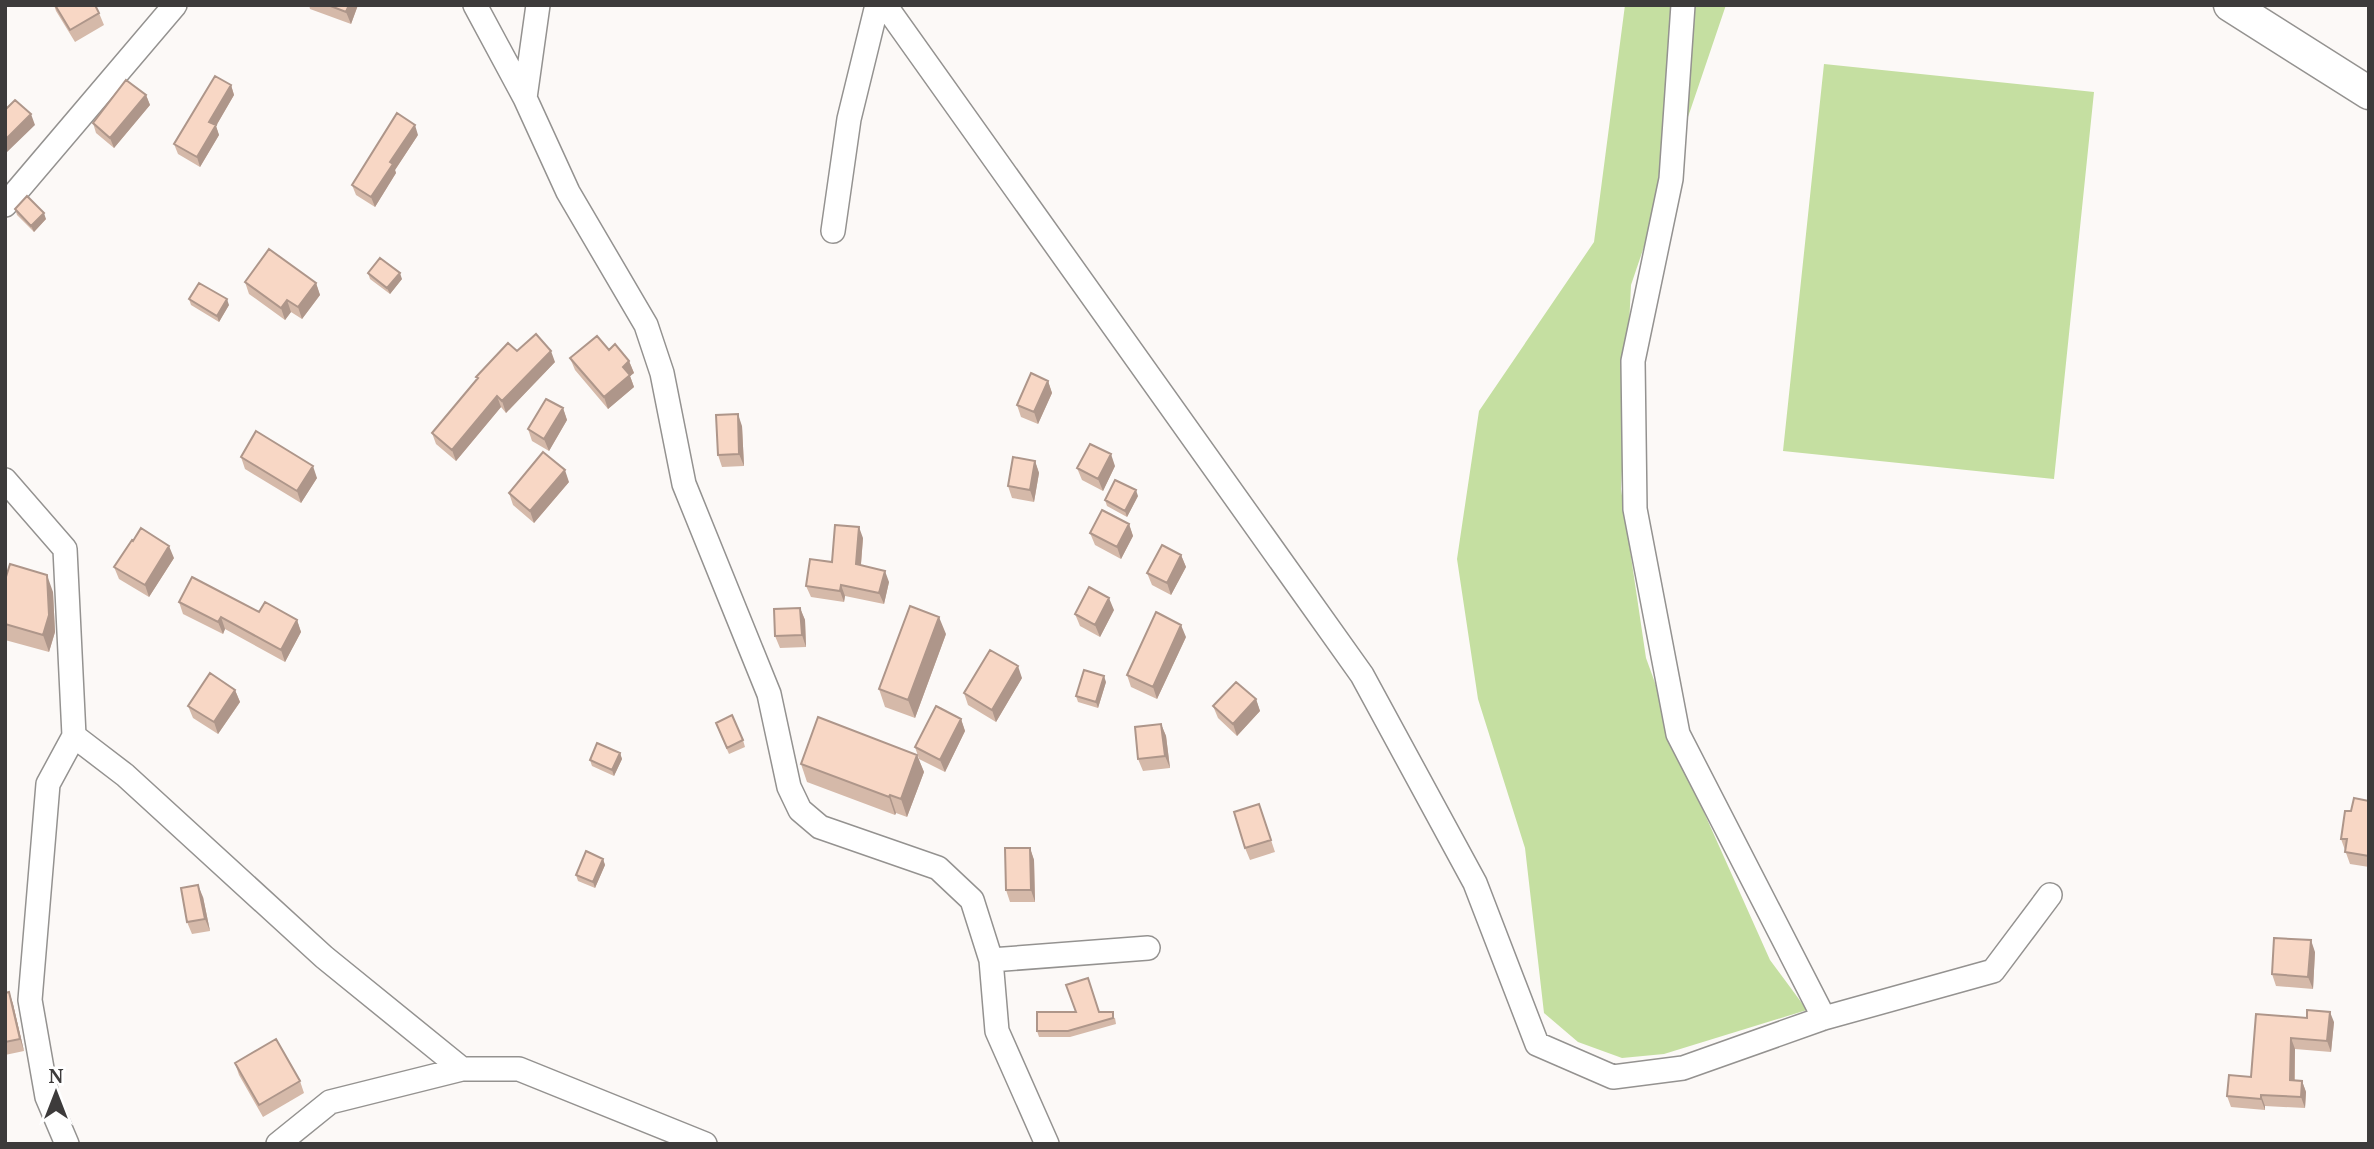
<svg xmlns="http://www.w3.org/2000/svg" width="2374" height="1149" font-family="'Noto Serif',serif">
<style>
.green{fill:#c5dfa1}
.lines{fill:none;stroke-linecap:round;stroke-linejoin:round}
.street-casing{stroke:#949290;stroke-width:26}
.secondary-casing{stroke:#949290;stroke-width:35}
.street{stroke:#fff;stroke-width:23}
.secondary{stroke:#fff;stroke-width:32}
.wall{fill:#d5b9a9}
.shaded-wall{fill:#ae968a}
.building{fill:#f8d7c5;stroke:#ae968a;stroke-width:2}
</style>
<rect width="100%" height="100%" fill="#fcf9f7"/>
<path class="green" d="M1625,5H1726L1631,285L1621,489L1646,658L1694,790L1770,960L1807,1010L1664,1054L1622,1058L1578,1042L1544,1013L1525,848L1478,699L1457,559L1479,411L1594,242Z
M1824,64L2094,92L2054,479L1783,451Z"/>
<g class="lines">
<defs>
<path id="street" d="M475,5L525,98L568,192L646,325L662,373L684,484L769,694L789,787L800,810L820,827L938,868L972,900L991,960L997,1031L1047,1144
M885,5L1362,675L1475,883L1537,1044L1613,1077L1683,1068L1824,1018L1993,971L2050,895
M1683,5L1671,179L1633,361L1635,509L1678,734L1824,1018
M525,98L538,5
M5,205L175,5
M833,231L849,119L877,5
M5,480L65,549L74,736L125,775L324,957L462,1069H519L705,1144
M991,960L1148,948
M67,1144L47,1097L30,1000L48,784L74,736
M278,1144L330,1102L462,1069"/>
<path id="secondary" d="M2230,5L2369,93"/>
</defs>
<use href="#street" class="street-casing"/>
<use href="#secondary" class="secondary-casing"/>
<use href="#street" class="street"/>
<use href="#secondary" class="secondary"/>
</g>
<path class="wall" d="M54,5H95L99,13L104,25L75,42L56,11Z
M309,5H358L351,24L310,9Z
M231,85L234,95L216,126L219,135L200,167L178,154L174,144Z
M146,95L150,105L114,148L96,133L93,123Z
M418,135L395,170L396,173L375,207L356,195L352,185Z
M15,209L46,219L34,232L17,215Z
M368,273L402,279L390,294L370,279Z
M245,282L316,283L320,295L302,319L291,312L285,320L249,294Z
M189,299L229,305L219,322L191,305Z
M609,350L629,361L634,373L630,376L634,387L608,409L575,370L570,358Z
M517,351L555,362L506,413L501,407L456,461L436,444L432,433L477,379L476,377Z
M1048,381L1052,393L1038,424L1021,417L1017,405Z
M563,408L567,420L549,451L532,441L528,429Z
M742,426L744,466L722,467L718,455Z
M241,457L317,478L301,503L245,469Z
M1035,461L1039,473L1034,502L1012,498L1008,486Z
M1115,466L1103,491L1082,480L1077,468Z
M569,482L534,523L513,505L509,493Z
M1138,496L1127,517L1107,506L1105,500Z
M1129,524L1133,536L1121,559L1095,545L1090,533Z
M863,538L861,565L889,582L884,604L845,596L844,602L811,597L806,586L832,562Z
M1181,555L1186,567L1171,595L1152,585L1147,573Z
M174,558L149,597L119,579L114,567Z
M5,580L53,592L55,632L49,652L5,640Z
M179,602L259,612L297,620L301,632L285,662L225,629L223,634L183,614Z
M800,608L805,620L806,647L780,648L775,636Z
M1114,610L1100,637L1080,626L1075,614Z
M946,634L915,718L885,707L879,689Z
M1186,637L1157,699L1131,687L1127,675Z
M1022,678L996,722L968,705L964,693Z
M1106,682L1098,708L1078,702L1076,696Z
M235,690L240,702L218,734L193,718L188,706Z
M1256,699L1260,711L1237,736L1218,718L1213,706Z
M961,719L965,731L945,772L919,759L915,747Z
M1161,724L1166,736L1170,768L1143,771L1138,759Z
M718,729L743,740L745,747L729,754Z
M620,753L622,759L614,776L592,766L590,760Z
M917,755L924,772L907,817L896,813L895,815L807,782L801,764Z
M2369,801V867L2350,864L2341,839L2351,811Z
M1259,804L1275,852L1250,860L1245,848Z
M1030,848L1034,860L1035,902H1010L1006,890Z
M603,859L605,865L595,888L578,881L576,875Z
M203,897L210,931L192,934L187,922Z
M2315,952L2313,989L2276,986L2272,974Z
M9,992L13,1004L24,1051L5,1055V993Z
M1099,1012L1115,1018L1116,1024L1070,1037H1039L1037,1031Z
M2256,1014L2334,1022L2331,1052L2295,1049V1080L2302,1081L2306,1092L2305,1108L2265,1106V1110L2231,1107L2227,1096L2251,1077Z
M235,1063L300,1081L304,1093L263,1117L239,1075Z"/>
<path class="shaded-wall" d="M349,5H358L351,24L346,12Z
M231,85L234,95L216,126L219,135L200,167L197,157L209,122Z
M146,95L150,105L114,148L110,138Z
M31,114L35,125L5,154V140Z
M415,125L418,135L395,170L396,173L375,207L371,197L390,162Z
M44,213L46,219L34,232L31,226Z
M400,273L402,279L390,294L387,288Z
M316,283L320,295L302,319L298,307Z
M227,299L229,305L219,322L217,316Z
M287,300L291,312L285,320L281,308Z
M551,351L555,362L506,413L502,401Z
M629,361L634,373L630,376L634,387L608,409L604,397L623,367Z
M1048,381L1052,393L1038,424L1034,412Z
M497,396L501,407L456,461L452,450Z
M563,408L567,420L549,451L544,439Z
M738,414L742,426L744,466L739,454Z
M1111,454L1115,466L1103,491L1098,479Z
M1035,461L1039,473L1034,502L1030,490Z
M313,466L317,478L301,503L297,491Z
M565,470L569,482L534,523L530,511Z
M1136,490L1138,496L1127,517L1125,511Z
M1129,524L1133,536L1121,559L1117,547Z
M859,527L863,538L860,575L856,564Z
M169,546L174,558L149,597L145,585Z
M1181,555L1186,567L1171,595L1167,583Z
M885,571L889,582L884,604L879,593Z
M47,575L53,592L55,632L49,652L43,635Z
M841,585L845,596L844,602L840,591Z
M1109,598L1114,610L1100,637L1095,625Z
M800,608L805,620L806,647L802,635Z
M221,617L225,629L223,634L218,622Z
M939,617L946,634L915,718L908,700Z
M297,620L301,632L285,662L281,650Z
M1181,625L1186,637L1157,699L1153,687Z
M1018,666L1022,678L996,722L992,710Z
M1104,676L1106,682L1098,708L1096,702Z
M235,690L240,702L218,734L214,722Z
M1256,699L1260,711L1237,736L1233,724Z
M961,719L965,731L945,772L940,760Z
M1161,724L1166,736L1170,768L1165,756Z
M620,753L622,759L614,776L612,770Z
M917,755L924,772L907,817L901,799Z
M890,795L896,813L895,815L889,797Z
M1030,848L1034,860L1035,902L1031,890Z
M603,859L605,865L595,888L593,882Z
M198,885L203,897L210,931L205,919Z
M2311,940L2315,952L2313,989L2308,977Z
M9,992L13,1004L24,1051L20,1039Z
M2330,1012L2334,1022L2331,1052L2327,1041Z
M2291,1038L2295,1049L2294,1091L2290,1080Z
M2302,1081L2306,1092L2305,1108L2301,1097Z
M2261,1095L2265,1106V1110L2261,1099Z"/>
<path class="building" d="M55,5H95L99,13L70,30Z
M328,5H349L346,12Z
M215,76L231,85L209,122L216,125L197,157L174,144Z
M126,80L146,95L110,138L93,123Z
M15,100L31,114L5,140V110Z
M397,113L415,125L390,162L393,164L371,197L352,185Z
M27,196L44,213L31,226L15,209Z
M269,249L316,283L298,307L287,300L281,308L245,282Z
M380,258L400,273L387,288L368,273Z
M199,283L227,299L217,316L189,299Z
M536,334L551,351L502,401L497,396L452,450L432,433L478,378L476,377L508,343L517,351Z
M597,336L609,350L615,344L629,361L623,367L630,375L604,397L570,358Z
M1031,373L1048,381L1034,412L1017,405Z
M546,399L563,408L544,439L528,429Z
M738,414L739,454L718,455L716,415Z
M256,431L313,466L297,491L241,457Z
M1090,444L1111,454L1098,479L1077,468Z
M543,452L565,470L530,511L509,493Z
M1013,457L1035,461L1030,490L1008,486Z
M1115,480L1136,490L1125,511L1105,500Z
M1102,510L1129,524L1117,547L1090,533Z
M835,525L859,527L856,564L885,571L879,593L841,585L840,591L806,586L810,559L832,562Z
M141,528L169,546L145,585L114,567L132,540L133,541Z
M1162,545L1181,555L1167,583L1147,573Z
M10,564L47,575L49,615L43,635L5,624V580Z
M192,577L259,612L265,602L297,620L281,650L221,617L218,622L179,602Z
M1089,587L1109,598L1095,625L1075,614Z
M910,606L939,617L908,700L879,689Z
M800,608L802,635L775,636L774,609Z
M1156,612L1181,625L1153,687L1127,675Z
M990,650L1018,666L992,710L964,693Z
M1084,670L1104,676L1096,702L1076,696Z
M210,673L235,690L214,722L188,706Z
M1236,682L1256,699L1233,724L1213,706Z
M936,706L961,719L940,760L915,747Z
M732,715L743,740L727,748L716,723Z
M818,717L917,755L901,799L890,795L889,797L801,764Z
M1161,724L1165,756L1138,759L1135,727Z
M597,743L620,753L612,770L590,760Z
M2354,798L2369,801V856L2345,852L2347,839H2341L2345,811H2351Z
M1259,804L1271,840L1245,848L1234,812Z
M1005,848H1030L1031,890H1006Z
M586,851L603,859L593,882L576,875Z
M198,885L205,919L187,922L181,888Z
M2274,938L2311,940L2308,977L2272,974Z
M1088,978L1099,1012H1113V1018L1068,1031H1037V1012H1076L1066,985Z
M9,992L20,1039L5,1042V993Z
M2307,1010L2330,1012L2327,1041L2291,1038L2290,1080L2302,1081L2301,1097L2261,1095V1099L2227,1096L2229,1075L2251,1077L2256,1014L2307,1018Z
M276,1039L300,1081L259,1105L235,1063Z"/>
<rect width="2374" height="1149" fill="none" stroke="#3d3b3b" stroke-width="14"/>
<g transform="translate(56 1093)" stroke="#ffffff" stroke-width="5" paint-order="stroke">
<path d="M0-5L12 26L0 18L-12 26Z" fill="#3d3b3b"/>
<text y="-10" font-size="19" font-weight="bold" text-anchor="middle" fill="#3d3b3b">N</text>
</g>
</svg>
